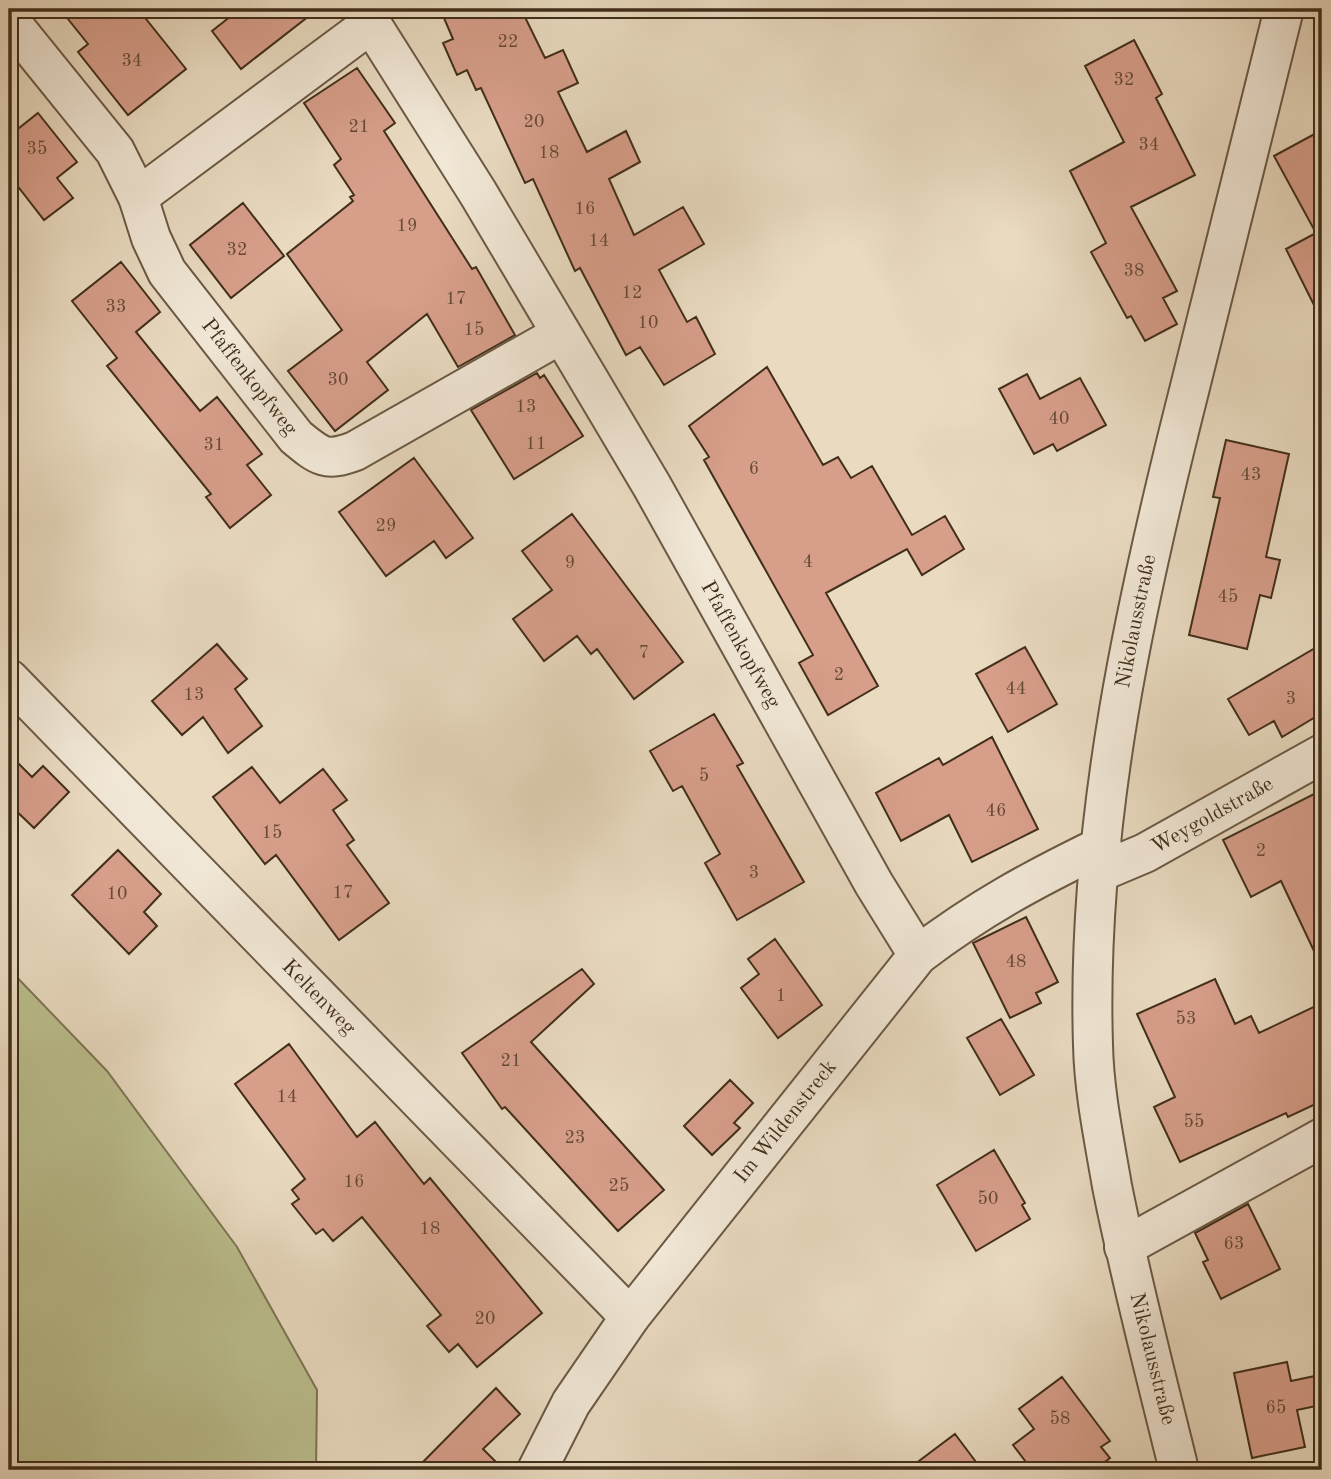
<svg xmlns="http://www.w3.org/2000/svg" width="1331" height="1479" font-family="'Old Standard TT',serif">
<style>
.green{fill:#bbbe8e;stroke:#7e7654;stroke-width:2}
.building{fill:#d79e8a;stroke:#412e1a;stroke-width:2}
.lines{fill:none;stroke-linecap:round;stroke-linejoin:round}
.minor-casing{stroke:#6b5944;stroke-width:42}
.minor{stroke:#f1e7d6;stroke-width:38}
.labels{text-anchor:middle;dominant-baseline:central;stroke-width:5;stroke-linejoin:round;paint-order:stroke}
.number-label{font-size:18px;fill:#664a36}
.street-label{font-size:21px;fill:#412e1a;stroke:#f1e7d6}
</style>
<rect width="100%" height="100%" fill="#e9dac0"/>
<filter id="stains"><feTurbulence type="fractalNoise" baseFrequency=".00286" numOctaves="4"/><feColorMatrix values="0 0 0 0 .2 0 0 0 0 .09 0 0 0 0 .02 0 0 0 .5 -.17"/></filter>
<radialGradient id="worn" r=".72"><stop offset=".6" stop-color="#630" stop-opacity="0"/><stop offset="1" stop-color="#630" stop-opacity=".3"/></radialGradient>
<path class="green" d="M9,969L107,1071L237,1247L317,1390L316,1470H9Z"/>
<path class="building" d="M60,9H138L186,69L128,115L78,52L88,44Z
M240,9H318L241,69L212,31Z
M464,9H521L545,58L563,50L578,83L558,92L587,152L626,131L640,162L609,179L634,235L683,207L704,244L659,270L687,322L696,317L715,354L664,385L640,347L626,355L580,268L575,271L533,179L525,183L481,88L476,90L467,70L457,75L443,43L453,39L444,18Z
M1134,40L1162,94L1156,98L1195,175L1131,207L1177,291L1163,298L1177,324L1145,341L1131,316L1127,318L1091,252L1106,243L1070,171L1124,142L1085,66Z
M357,68L395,123L384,131L472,269L476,267L515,335L458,367L427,314L367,362L388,390L335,431L288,371L342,330L287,254L353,201L350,197L354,195L334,165L341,159L304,103Z
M38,113L77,162L57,178L73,198L44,220L9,175V136Z
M1322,130V321L1286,249L1316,233L1274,156Z
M243,203L284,256L231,298L190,245Z
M121,262L160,312L136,332L200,411L217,397L262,454L247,465L271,495L230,528L206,497L211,494L107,366L117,358L72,301Z
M767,367L823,465L838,457L851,478L872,466L912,535L945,516L964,549L922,575L907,549L826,593L878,686L828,715L799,663L813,655L704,460L709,457L689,426Z
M537,373L540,378L544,375L583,436L514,479L471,410Z
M1027,374L1040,399L1080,378L1106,425L1057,451L1053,444L1034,454L999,389Z
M1226,440L1289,454L1266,557L1280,560L1271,598L1260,595L1247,649L1189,635L1220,498L1213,497Z
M414,458L473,538L446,558L434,541L386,576L339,512Z
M572,514L683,662L634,699L597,649L591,654L577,636L544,661L513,619L552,590L522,551Z
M217,644L247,679L235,689L262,726L228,753L203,717L182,735L152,701Z
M1322,644V713L1282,737L1274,721L1249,735L1228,699Z
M1025,647L1057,704L1008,732L976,674Z
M714,714L743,763L737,766L804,882L737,920L705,863L720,854L682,786L673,791L650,751Z
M992,737L1038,829L972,862L949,815L901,841L876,793L939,758L943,765Z
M9,754L32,777L43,766L69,792L34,828L9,804Z
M252,767L280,803L323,769L347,800L333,810L354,840L347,845L389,903L339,940L276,855L265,864L213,797Z
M1322,790V968L1281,881L1251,897L1223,840Z
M118,850L161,894L144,912L157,926L129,954L72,895Z
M1026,917L1058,982L1036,993L1041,1003L1010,1018L973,943Z
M775,939L822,1005L778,1038L741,988L759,974L748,959Z
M582,969L594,984L531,1042L664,1190L618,1231L505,1107L502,1109L462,1053Z
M1215,979L1235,1024L1251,1016L1259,1033L1322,1003V1101L1288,1117L1286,1113L1180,1162L1154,1107L1175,1097L1137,1014Z
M1001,1019L1034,1075L1000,1095L967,1038Z
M289,1044L357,1137L375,1122L424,1184L430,1178L542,1313L477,1367L458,1344L449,1352L427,1326L441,1315L362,1217L333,1241L323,1229L316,1234L292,1204L299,1199L292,1190L305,1179L235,1084Z
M730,1080L753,1103L734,1123L740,1128L712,1155L684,1126Z
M994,1150L1025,1203L1022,1205L1030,1219L976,1251L937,1185Z
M1248,1204L1280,1269L1221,1299L1203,1262L1208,1260L1195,1233Z
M1287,1362L1291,1381L1315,1376L1321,1405L1297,1410L1305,1447L1252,1458L1234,1373Z
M1062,1377L1110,1441L1101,1447L1110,1458L1094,1470H1032L1013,1445L1034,1429L1019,1409Z
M496,1388L520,1414L483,1449L504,1470H415Z
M955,1434L982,1470H907Z"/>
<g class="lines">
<defs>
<g id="minor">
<path id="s1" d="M362,9L478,193L652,486L874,884L918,955"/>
<path id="s2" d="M9,20L115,151L138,197L151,238L167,272L296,437C320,457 326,462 355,451L561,334"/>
<path d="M138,197L372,23"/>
<path id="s3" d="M9,679L630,1317"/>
<path id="s4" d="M1100,872L1145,853L1322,754"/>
<path d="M1124,1247L1322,1138"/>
<path id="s5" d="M537,1470L571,1403L630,1317L918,955C980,908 1032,880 1102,846"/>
<path id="s6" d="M1179,1470C1156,1376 1131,1281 1112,1186C1104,1139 1094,1092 1093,1045C1086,823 1136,600 1190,387C1221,261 1253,135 1284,9"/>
</g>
</defs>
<use href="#minor" class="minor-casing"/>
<use href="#minor" class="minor"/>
</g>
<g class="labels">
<g class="number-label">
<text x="508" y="42">22</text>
<text x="132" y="61">34</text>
<text x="1124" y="80">32</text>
<text x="534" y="122">20</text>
<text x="359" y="127">21</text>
<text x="1149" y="145">34</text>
<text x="37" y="149">35</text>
<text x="549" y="153">18</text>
<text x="585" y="209">16</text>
<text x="407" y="226">19</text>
<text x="599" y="241">14</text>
<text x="237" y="250">32</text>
<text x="1134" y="271">38</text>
<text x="632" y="293">12</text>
<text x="456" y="299">17</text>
<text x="116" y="307">33</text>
<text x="648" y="323">10</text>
<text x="474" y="330">15</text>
<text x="338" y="380">30</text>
<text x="526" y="407">13</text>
<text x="1059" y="419">40</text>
<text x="536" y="444">11</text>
<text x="214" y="445">31</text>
<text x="754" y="469">6</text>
<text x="1251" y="475">43</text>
<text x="386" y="526">29</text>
<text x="808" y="562">4</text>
<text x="570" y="563">9</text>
<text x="1228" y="597">45</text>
<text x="644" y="653">7</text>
<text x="839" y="675">2</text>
<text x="1016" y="689">44</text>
<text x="194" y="695">13</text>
<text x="1291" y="699">3</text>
<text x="704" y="776">5</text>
<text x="996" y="811">46</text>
<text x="272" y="833">15</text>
<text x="1261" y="851">2</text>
<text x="754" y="873">3</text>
<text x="343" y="893">17</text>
<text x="117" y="894">10</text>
<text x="1016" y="962">48</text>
<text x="781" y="996">1</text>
<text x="1186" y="1019">53</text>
<text x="511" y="1061">21</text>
<text x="287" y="1097">14</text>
<text x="1194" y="1122">55</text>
<text x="575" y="1138">23</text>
<text x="354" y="1182">16</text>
<text x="619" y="1186">25</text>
<text x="988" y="1199">50</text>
<text x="430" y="1229">18</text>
<text x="1234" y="1244">63</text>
<text x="485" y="1319">20</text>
<text x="1276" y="1408">65</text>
<text x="1060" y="1419">58</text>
</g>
<g class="street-label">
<text stroke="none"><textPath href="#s2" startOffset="434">Pfaffenkopfweg</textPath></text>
<text stroke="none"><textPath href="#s6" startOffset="861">Nikolausstraße</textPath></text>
<text stroke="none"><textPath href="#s1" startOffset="740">Pfaffenkopfweg</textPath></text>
<text stroke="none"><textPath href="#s4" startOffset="126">Weygoldstraße</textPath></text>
<text stroke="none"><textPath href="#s3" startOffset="444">Keltenweg</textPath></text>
<text stroke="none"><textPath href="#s5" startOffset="429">Im Wildenstreck</textPath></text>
<text transform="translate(1152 1359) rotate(76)">Nikolausstraße</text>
</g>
</g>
<rect width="1331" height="1479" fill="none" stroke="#e9dac0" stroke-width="35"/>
<rect x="10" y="10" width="1310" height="1458" fill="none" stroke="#412e1a" stroke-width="3.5"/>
<rect x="18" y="18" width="1296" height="1444" fill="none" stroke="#412e1a" stroke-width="2"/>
<rect width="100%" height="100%" filter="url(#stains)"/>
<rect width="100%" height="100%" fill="url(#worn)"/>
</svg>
